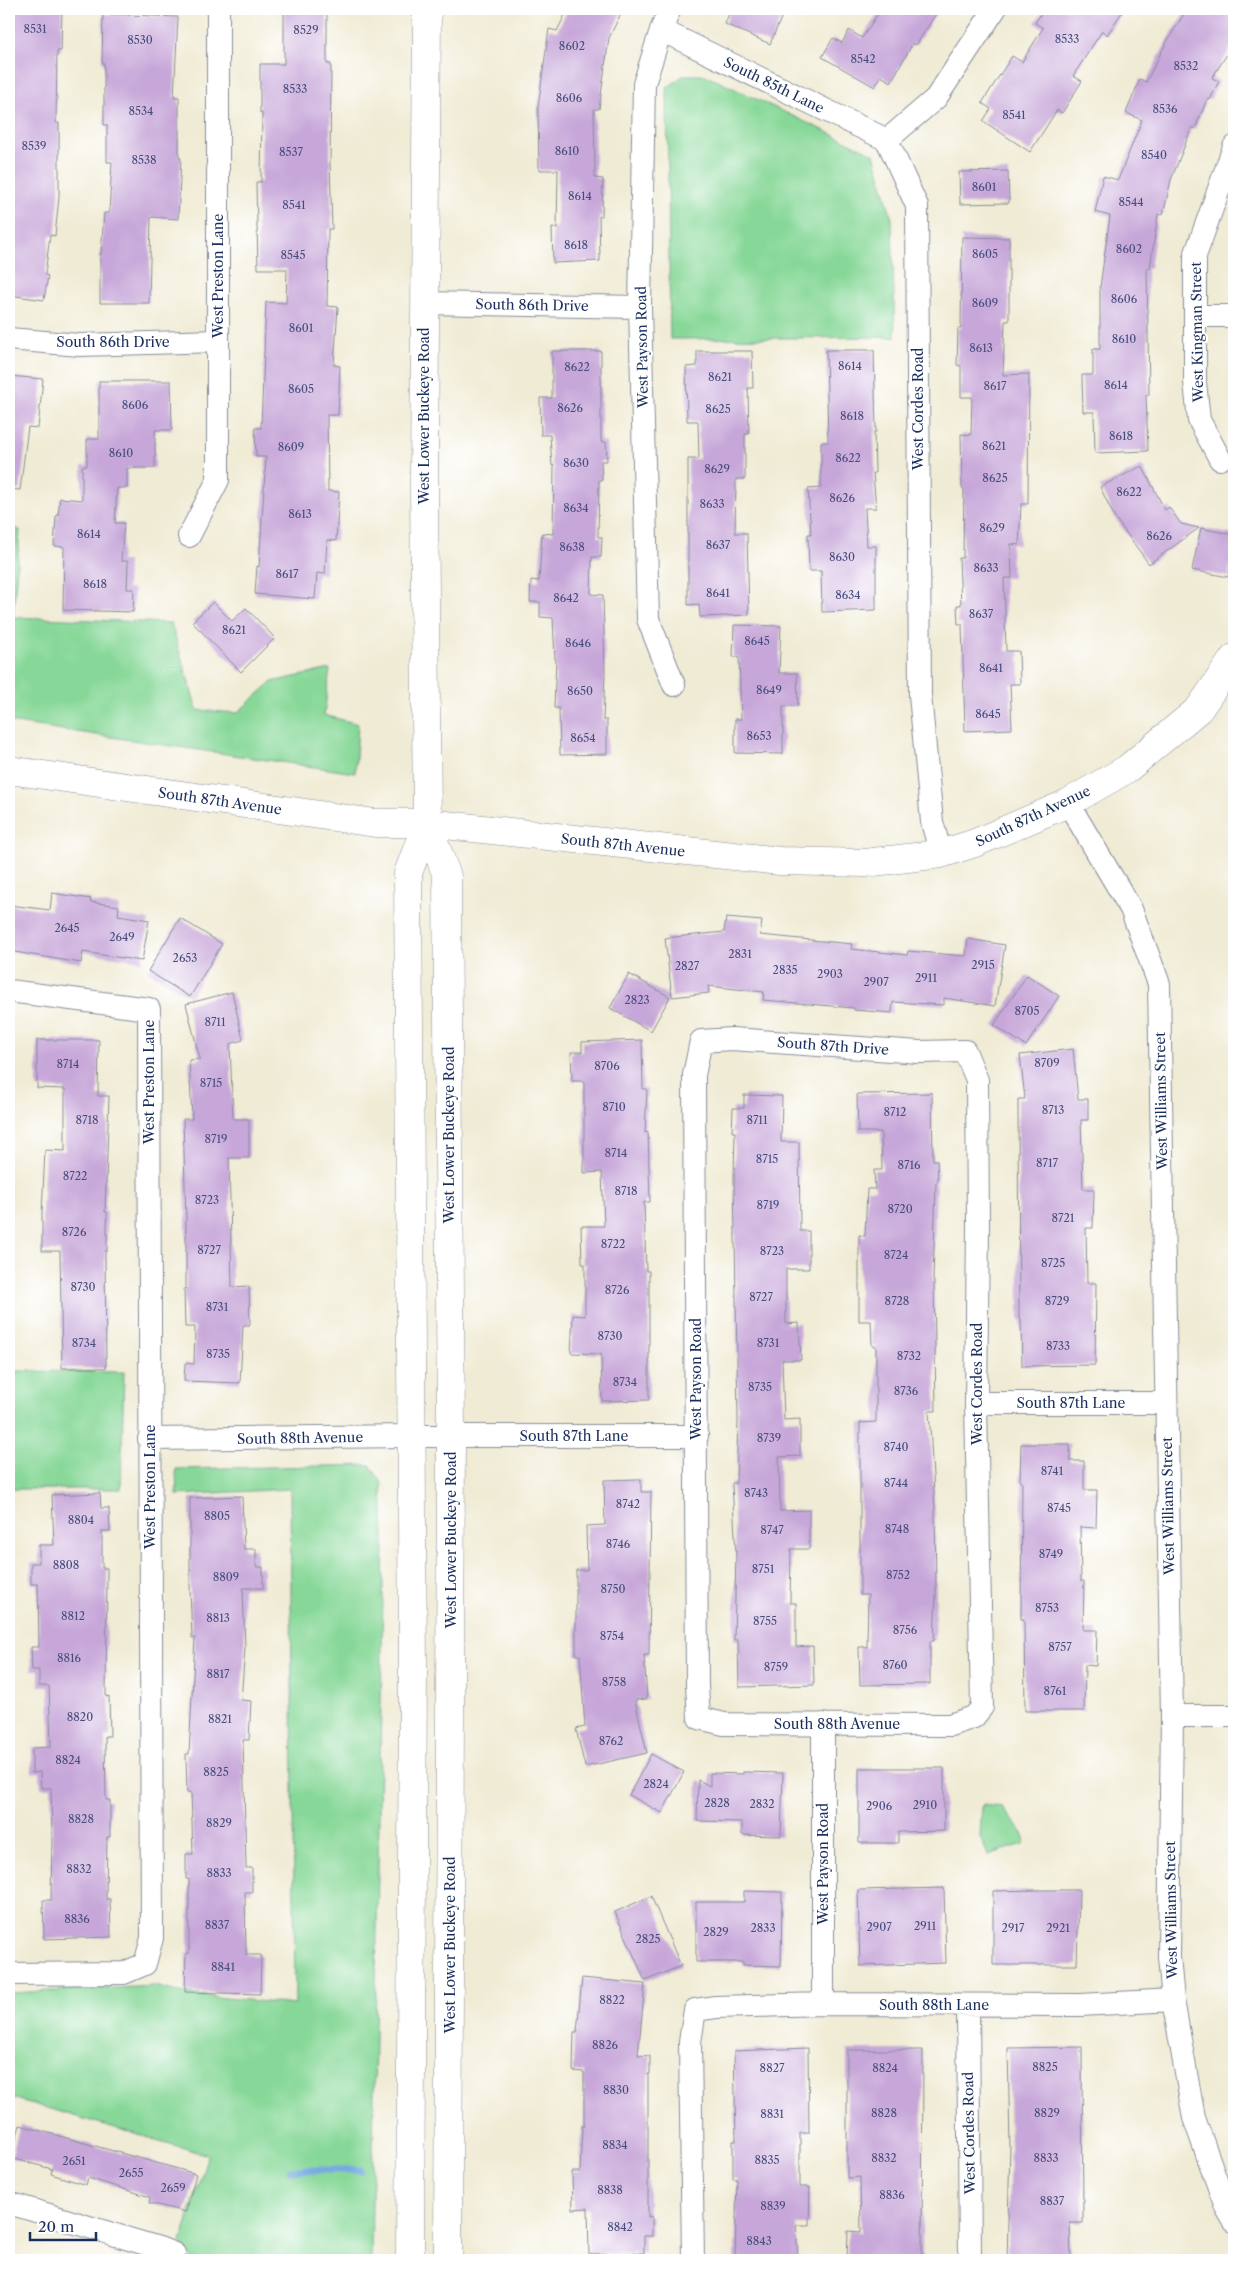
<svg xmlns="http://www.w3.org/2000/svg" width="1243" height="2269" font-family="'Libre Caslon Text',serif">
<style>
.green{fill:#87d898;stroke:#51847b}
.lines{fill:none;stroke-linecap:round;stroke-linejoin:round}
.stream{stroke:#78a8e2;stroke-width:7}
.building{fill:#c7a7d9}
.minor-casing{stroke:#868d99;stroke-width:24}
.tertiary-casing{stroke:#868d99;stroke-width:29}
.secondary-casing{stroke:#868d99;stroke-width:29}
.minor{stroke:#fff;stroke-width:22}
.tertiary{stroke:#fff;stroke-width:28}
.secondary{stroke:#fff;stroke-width:28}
.labels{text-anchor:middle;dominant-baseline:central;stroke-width:4.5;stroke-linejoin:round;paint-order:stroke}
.number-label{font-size:11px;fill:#464d7d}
.street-label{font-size:14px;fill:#1b2f5e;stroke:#fff}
</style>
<rect width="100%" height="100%" fill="#fff"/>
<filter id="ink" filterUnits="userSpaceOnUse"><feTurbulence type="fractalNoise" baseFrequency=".02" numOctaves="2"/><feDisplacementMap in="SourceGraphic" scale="10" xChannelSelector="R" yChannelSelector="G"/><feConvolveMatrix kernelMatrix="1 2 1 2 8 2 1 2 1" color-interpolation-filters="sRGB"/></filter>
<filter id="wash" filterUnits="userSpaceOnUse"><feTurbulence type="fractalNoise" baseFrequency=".0096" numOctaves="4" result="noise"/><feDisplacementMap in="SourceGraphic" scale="20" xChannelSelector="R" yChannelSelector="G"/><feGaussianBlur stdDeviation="1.12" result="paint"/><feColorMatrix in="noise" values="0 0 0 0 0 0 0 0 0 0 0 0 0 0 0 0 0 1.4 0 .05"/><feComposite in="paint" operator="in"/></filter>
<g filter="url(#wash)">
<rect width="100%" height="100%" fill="#f0ebd4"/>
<path class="green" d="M684,75H705L874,154L892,219L895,337L670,339L667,88Z
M9,526L20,530L13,617L171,623L197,710L237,713L272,682L330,669L324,715L358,724L355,773L9,722Z
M9,1368L11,1371L124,1372L121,1489H9Z
M370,1465L382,1483L384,1538L371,2260H192L181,2242L208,2155L9,2097V1993L155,1986L187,1994L295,2005L290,1489L177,1495L176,1469Z
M982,1805L1002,1807L1022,1832L1025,1841L1023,1844L988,1855L980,1837Z"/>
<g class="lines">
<path class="stream" d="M290,2170H360"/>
</g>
<g id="blocks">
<path class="building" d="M9,9H62L61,51H57L56,123H59V197L55,236L50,235L45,275L48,276L44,300L9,295Z
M284,9H327V64H331L330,163L332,229H328L327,306L338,307L334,365L340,366L338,415H327L328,491L339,492L336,541L327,540L325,574L317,573L315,599L255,594L257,566L259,567L266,457H256L255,428H261L266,302L286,303L287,269H258L256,182H261L262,113H260V64H284Z
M568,9H623L609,38L599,109H594L595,178L603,179L602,216H599L600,261L553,263L552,228H557L558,170H539L538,107L549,29L557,31Z
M731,9H785L770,44L725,24Z
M881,9H939L916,45L913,43L891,82L881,76L875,87L822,57L833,38L842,43L849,30L862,38Z
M1044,9H1124L1107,35L1102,31L1073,76L1082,81L1062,113L1057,110L1030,152L983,121L991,109L982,103L1012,56L1022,62L1043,28L1035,23Z
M1187,9H1219L1234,19V43L1212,78L1219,81L1210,100L1207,99L1195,129L1192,127L1171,180L1163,215L1158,214L1150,268H1147L1149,395H1146L1148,451L1095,453L1094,412H1083L1082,375H1093V349H1100V287L1110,216L1095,212L1103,176L1118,180L1142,120L1126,113L1140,79L1146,82L1166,43Z
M103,14L178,17L174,97H179V158H181L178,219L151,217L149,303H100V254H101L104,213H109L112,162H107V125H104V63H102Z
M1008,171L1009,203L960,204L959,172Z
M962,237L1009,238V321H1005L1003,375L1029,374L1028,504H1021L1019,545L1011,544L1012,578H1004L1006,651H1019L1020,684H1010L1012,729L965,731L962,624H958L957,605H961L959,558H963L964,489L962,488L961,434L971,435L972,397H961V366L957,365L958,328L961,329Z
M826,350H874L876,432H874L875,473H873L876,508H865L867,546H876V610L822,612L821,571H809L808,534H811L808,489L821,488V442H828Z
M552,351H601V442H606L607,461H601L602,480H599L598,537H602L601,557H592L591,594L603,595L605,673L603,720H607V754L560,755L559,708H554L556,659H555L553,618L540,617V602H530L531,580L539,581L542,533L553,534L554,465L552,466L550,435H541L540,398H552Z
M697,351H752L753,388H748L749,434H745V479H736L735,533H747L749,615L700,617L699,604L688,605V459H699L698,421H687L686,367L697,366Z
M9,376L43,379L38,428L28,427L20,490L9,489Z
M99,381H171L172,430H155V468H127V488H117L115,523H124L121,561H128L127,589H134L133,612L63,610L64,547L54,546L56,516H58L60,498L82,500V466H87V439H99Z
M1142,466L1165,510L1169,507L1181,524L1199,528L1149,564L1115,518L1100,487Z
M1201,528L1234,535V549L1228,577L1192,570Z
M213,602L232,621L246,608L275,638L241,672L192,622Z
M734,625L781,626L779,673H797L798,706H783V754L735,753V719H741L739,657H733Z
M52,893L91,899L90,902L119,906L118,915L149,920L142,961L83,952L81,963L9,951V905L50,910Z
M180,918L222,944L190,997L148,971Z
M726,918L762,921L760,935L852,944L851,949L907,955L908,951L966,956L968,939L1005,945L995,1006L944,998V1005L893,1002L892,1013L854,1010V1008L763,1000L764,992L708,986L709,993L672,997L665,938L724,932Z
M629,974L670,997L651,1031L610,1008Z
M1027,975L1059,996L1026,1046L994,1025Z
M232,992L243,1040L230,1044L233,1119H249V1158H229L232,1287L249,1286L250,1325H243L240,1383L184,1381L185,1363L194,1364L195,1327H185L184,1289H186V1219L183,1119H192L189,1060L200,1059L186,1004Z
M37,1040H99L98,1096H109L105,1212H107V1251H105L106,1368H62L60,1251H42V1213L45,1150L65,1151V1089L37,1088Z
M642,1040L643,1089H647L645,1133L648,1132L650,1202H644L646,1271H649V1400L602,1401L601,1354L571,1353L573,1315L585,1316V1264H582L581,1226H604L602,1172L584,1173V1081H572L571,1052H582V1042Z
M1073,1049L1078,1099H1088V1120H1081L1083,1189H1094L1093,1228H1086L1087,1283H1096L1095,1365L1022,1366L1021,1319H1019L1018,1099H1025L1020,1055Z
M932,1093L933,1160H937L938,1181L936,1182L933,1281H934L936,1411H929L935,1509L936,1593L934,1641H930V1684L860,1685L859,1647H867L868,1595H860V1423L876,1422V1346H872L871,1321H859V1235L865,1236L867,1189H875L874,1170H882L881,1132H858L857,1094Z
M744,1095L782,1096L781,1142H799L800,1231H809V1269H786V1324L799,1323L801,1360H782L784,1420L800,1419V1456L779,1457L780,1511L809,1510V1549H791L790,1603H796V1647L813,1646L814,1685L739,1687L738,1640H734L736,1553L732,1483H736L738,1420L734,1177L735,1132H732L733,1108H744Z
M1021,1444H1070V1461H1084V1490H1097L1096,1528L1080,1527L1081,1581H1084L1083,1630H1097L1096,1666L1085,1665L1084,1711H1025L1024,1619H1021L1022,1482H1020Z
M641,1479V1492H651L649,1655H644L647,1699L635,1700L647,1753L585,1767L576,1729L585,1727L580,1655H576V1570H587L586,1526L605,1525L604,1480Z
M100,1493L101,1508H109L110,1531H102V1568H107L106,1697L109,1696L110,1736H105L106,1800H110V1837H107L106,1899H110L111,1937L44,1939L43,1900H51L52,1838L51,1788H41L40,1772L32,1773V1748L51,1747L49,1686H39V1670H32L31,1647H39L38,1584H31V1563H39V1545H54L52,1495Z
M242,1496L244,1549H256V1567H263V1588H243L245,1648L241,1700L251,1701L249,1740H243L246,1868H252V1892H245L246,1955H261L260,1994L185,1992L186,1953H189V1879H186V1854H193L191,1792L187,1793L186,1754H189L195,1638H192L190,1589V1498Z
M651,1754L684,1772L662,1813L629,1795Z
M859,1768H944V1831L898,1832V1843H859Z
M743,1772L783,1773L781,1836L742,1835V1822L697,1821L698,1780L710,1786V1773L743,1774Z
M944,1888L946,1963L860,1966L858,1890Z
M1039,1890H1079L1077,1965H993V1891Z
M744,1891L782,1892L781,1966L743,1965V1962H696V1902H744Z
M651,1896L681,1966L645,1981L615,1912Z
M582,1978L645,1984L638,2055L650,2056V2074H648V2217L652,2216V2236H644V2253L589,2254L588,2208L573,2209L572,2172H580L582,2126H584V2072L573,2071L574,2032H577Z
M1082,2047L1083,2223H1070L1071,2260H1007L1010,2147L1008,2048Z
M808,2048L809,2133H800V2187H810L809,2225H796L798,2260H735L737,2179H733V2141H736L734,2051Z
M847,2050H923L922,2260H847L848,2231L861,2232L860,2177L847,2178Z
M20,2125L196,2174L186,2212L149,2203L150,2197L88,2178L86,2185L51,2174L52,2169L11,2158Z"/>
</g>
</g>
<g filter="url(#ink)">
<use href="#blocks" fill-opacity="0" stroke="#868d99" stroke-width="1"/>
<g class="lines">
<defs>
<path id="minor" d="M670,9L661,30L644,84L640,307L648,619L674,685
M661,30L887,140
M425,303L640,307
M1196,316H1234
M9,339L80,345L218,341
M1220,459L1199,420L1195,382V256L1234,147
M189,536L218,480V9
M1068,803L1131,909L1159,984L1172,1716L1169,1957L1173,2000L1194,2118L1226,2207L1234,2221
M941,854L932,822L920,695L917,206L887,140L936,98L995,9
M9,991L149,1009L152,1938L145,1964L124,1973L9,1974
M732,1039L919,1052L965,1051L977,1080L978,1227L976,1403L982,1707L974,1717L950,1725L724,1724L699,1718L697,1686L694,1075L701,1041Z
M976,1403H1166
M149,1439L412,1436H697
M1172,1716H1234
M823,2004V1724
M968,2005L970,2260
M9,2203L159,2248L174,2254V2260
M693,2260L690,2042L695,2010L716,2007L823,2004L1080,2005L1173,2000"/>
<path id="tertiary" d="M9,770L375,823H427L780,861L865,863L941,854L975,843L1068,803L1127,769L1199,709L1234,658"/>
<path id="secondary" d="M427,9L424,485L427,823L447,876L451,1436L448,2260
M410,2260L413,1671L408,873L427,823"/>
</defs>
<use href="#minor" class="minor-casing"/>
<use href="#tertiary" class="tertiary-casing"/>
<use href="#secondary" class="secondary-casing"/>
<use href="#minor" class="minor"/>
<use href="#tertiary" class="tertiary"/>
<use href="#secondary" class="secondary"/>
</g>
</g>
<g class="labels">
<g class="number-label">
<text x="35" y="29">8531</text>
<text x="306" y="30">8529</text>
<text x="1067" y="39">8533</text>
<text x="140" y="40">8530</text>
<text x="572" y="46">8602</text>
<text x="863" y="59">8542</text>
<text x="1186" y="66">8532</text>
<text x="295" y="89">8533</text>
<text x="569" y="98">8606</text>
<text x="1165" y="109">8536</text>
<text x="141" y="111">8534</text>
<text x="1014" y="115">8541</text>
<text x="34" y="146">8539</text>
<text x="567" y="151">8610</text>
<text x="291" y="152">8537</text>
<text x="1154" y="155">8540</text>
<text x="144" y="160">8538</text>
<text x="984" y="187">8601</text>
<text x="580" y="196">8614</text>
<text x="1131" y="202">8544</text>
<text x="294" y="205">8541</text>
<text x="576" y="245">8618</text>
<text x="1129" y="249">8602</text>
<text x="985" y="254">8605</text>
<text x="293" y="255">8545</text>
<text x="1124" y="299">8606</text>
<text x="985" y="303">8609</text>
<text x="301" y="328">8601</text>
<text x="1124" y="339">8610</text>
<text x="981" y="348">8613</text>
<text x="850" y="366">8614</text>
<text x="577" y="367">8622</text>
<text x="720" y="377">8621</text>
<text x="1116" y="385">8614</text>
<text x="995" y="386">8617</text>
<text x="301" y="389">8605</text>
<text x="135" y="405">8606</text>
<text x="570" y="408">8626</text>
<text x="718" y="409">8625</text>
<text x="852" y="416">8618</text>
<text x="1121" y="436">8618</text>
<text x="994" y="446">8621</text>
<text x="291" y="447">8609</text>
<text x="121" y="453">8610</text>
<text x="848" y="458">8622</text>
<text x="576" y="463">8630</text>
<text x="717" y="469">8629</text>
<text x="995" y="478">8625</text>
<text x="1129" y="492">8622</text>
<text x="842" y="498">8626</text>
<text x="712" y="504">8633</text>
<text x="576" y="508">8634</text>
<text x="300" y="514">8613</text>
<text x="992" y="528">8629</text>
<text x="89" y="534">8614</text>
<text x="1159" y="536">8626</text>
<text x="718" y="545">8637</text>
<text x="572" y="547">8638</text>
<text x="842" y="557">8630</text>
<text x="986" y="568">8633</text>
<text x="287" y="574">8617</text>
<text x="95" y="584">8618</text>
<text x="718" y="593">8641</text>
<text x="848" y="595">8634</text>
<text x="566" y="598">8642</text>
<text x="981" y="614">8637</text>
<text x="234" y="630">8621</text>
<text x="757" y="641">8645</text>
<text x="578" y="643">8646</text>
<text x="991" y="668">8641</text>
<text x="769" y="690">8649</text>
<text x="580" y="691">8650</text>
<text x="988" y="714">8645</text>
<text x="759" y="736">8653</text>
<text x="583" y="738">8654</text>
<text x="67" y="928">2645</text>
<text x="122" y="937">2649</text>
<text x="740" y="954">2831</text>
<text x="185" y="958">2653</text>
<text x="983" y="965">2915</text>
<text x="687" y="966">2827</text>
<text x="785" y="970">2835</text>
<text x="830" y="974">2903</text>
<text x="926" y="978">2911</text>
<text x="876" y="982">2907</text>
<text x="637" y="1000">2823</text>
<text x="1027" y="1011">8705</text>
<text x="215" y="1022">8711</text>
<text x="1047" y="1063">8709</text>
<text x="68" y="1064">8714</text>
<text x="607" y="1066">8706</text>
<text x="211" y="1083">8715</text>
<text x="614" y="1107">8710</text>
<text x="1053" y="1110">8713</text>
<text x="895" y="1112">8712</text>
<text x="87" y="1120">8718</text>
<text x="757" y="1120">8711</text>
<text x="216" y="1139">8719</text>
<text x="616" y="1153">8714</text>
<text x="767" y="1159">8715</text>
<text x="1047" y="1163">8717</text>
<text x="909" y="1165">8716</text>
<text x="75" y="1176">8722</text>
<text x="626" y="1191">8718</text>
<text x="207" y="1200">8723</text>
<text x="768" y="1205">8719</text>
<text x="900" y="1209">8720</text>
<text x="1063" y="1218">8721</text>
<text x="74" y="1232">8726</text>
<text x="613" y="1244">8722</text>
<text x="209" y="1250">8727</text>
<text x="772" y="1251">8723</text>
<text x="896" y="1255">8724</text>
<text x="1053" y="1263">8725</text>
<text x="83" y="1287">8730</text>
<text x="617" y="1290">8726</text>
<text x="761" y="1297">8727</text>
<text x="897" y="1301">8728</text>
<text x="1057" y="1301">8729</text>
<text x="217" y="1307">8731</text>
<text x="610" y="1336">8730</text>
<text x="84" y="1343">8734</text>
<text x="768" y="1343">8731</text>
<text x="1058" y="1346">8733</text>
<text x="218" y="1354">8735</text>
<text x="909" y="1356">8732</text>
<text x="625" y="1382">8734</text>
<text x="760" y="1387">8735</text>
<text x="906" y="1391">8736</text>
<text x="769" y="1438">8739</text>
<text x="896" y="1447">8740</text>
<text x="1052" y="1471">8741</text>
<text x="896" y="1483">8744</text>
<text x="756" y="1493">8743</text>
<text x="628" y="1504">8742</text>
<text x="1059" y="1508">8745</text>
<text x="217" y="1516">8805</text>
<text x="81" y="1520">8804</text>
<text x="897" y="1529">8748</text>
<text x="772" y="1530">8747</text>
<text x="618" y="1544">8746</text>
<text x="1051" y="1554">8749</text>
<text x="66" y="1565">8808</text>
<text x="763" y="1569">8751</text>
<text x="898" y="1575">8752</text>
<text x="226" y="1577">8809</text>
<text x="613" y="1589">8750</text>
<text x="1047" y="1608">8753</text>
<text x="73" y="1616">8812</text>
<text x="218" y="1618">8813</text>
<text x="765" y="1621">8755</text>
<text x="905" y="1630">8756</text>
<text x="612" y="1636">8754</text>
<text x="1060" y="1647">8757</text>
<text x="69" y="1658">8816</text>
<text x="895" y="1665">8760</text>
<text x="776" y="1667">8759</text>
<text x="218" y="1674">8817</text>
<text x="614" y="1682">8758</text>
<text x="1055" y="1691">8761</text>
<text x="80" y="1717">8820</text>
<text x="220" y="1719">8821</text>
<text x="611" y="1741">8762</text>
<text x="68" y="1760">8824</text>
<text x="216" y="1772">8825</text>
<text x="656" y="1784">2824</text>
<text x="717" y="1803">2828</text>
<text x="762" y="1804">2832</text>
<text x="925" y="1805">2910</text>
<text x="879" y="1806">2906</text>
<text x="81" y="1819">8828</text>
<text x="219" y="1823">8829</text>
<text x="79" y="1869">8832</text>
<text x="219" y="1873">8833</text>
<text x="77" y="1919">8836</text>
<text x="217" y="1925">8837</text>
<text x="925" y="1926">2911</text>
<text x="879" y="1927">2907</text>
<text x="763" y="1928">2833</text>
<text x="1013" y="1928">2917</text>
<text x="1058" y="1928">2921</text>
<text x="716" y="1932">2829</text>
<text x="648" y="1939">2825</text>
<text x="223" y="1967">8841</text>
<text x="612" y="2000">8822</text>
<text x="605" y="2045">8826</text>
<text x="1045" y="2067">8825</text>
<text x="772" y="2068">8827</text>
<text x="885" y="2068">8824</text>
<text x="616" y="2090">8830</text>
<text x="884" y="2113">8828</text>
<text x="1047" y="2113">8829</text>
<text x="772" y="2114">8831</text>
<text x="615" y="2145">8834</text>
<text x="884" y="2158">8832</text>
<text x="1046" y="2158">8833</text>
<text x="767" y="2160">8835</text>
<text x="74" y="2161">2651</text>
<text x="131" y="2173">2655</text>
<text x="173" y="2188">2659</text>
<text x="610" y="2190">8838</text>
<text x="892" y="2195">8836</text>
<text x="1052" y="2201">8837</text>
<text x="773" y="2206">8839</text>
<text x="620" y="2227">8842</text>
<text x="759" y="2241">8843</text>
</g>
<g class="street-label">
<text transform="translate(774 85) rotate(26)">South 85th Lane</text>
<text transform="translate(218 276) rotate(-90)">West Preston Lane</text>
<text transform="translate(532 305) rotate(1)">South 86th Drive</text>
<text transform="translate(1197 332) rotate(-91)">West Kingman Street</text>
<text x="113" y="342">South 86th Drive</text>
<text transform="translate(642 347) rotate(-91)">West Payson Road</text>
<text transform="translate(918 409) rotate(-90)">West Cordes Road</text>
<text transform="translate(424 416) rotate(-90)">West Lower Buckeye Road</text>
<text transform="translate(220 801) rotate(8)">South 87th Avenue</text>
<text transform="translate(1033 816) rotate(-25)">South 87th Avenue</text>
<text transform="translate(623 845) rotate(6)">South 87th Avenue</text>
<text transform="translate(833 1046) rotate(4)">South 87th Drive</text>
<text transform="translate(149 1082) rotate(-90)">West Preston Lane</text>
<text transform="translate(1161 1101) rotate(-91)">West Williams Street</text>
<text transform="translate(449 1135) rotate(-90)">West Lower Buckeye Road</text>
<text transform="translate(696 1379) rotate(-90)">West Payson Road</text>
<text transform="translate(977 1384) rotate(-90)">West Cordes Road</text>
<text x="1071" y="1403">South 87th Lane</text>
<text x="574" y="1436">South 87th Lane</text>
<text transform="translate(300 1438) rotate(-1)">South 88th Avenue</text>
<text transform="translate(150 1487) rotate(-90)">West Preston Lane</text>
<text transform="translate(1168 1506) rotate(-91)">West Williams Street</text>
<text transform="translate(451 1540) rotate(-90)">West Lower Buckeye Road</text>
<text x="837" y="1724">South 88th Avenue</text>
<text transform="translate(823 1864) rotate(-90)">West Payson Road</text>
<text transform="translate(1171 1910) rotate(-91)">West Williams Street</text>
<text transform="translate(450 1945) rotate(-90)">West Lower Buckeye Road</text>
<text x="934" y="2005">South 88th Lane</text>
<text transform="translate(969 2133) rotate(-91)">West Cordes Road</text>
</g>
</g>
<rect width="1243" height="2269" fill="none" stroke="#fff" stroke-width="30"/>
<path d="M30 2232v8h66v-8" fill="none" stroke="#1b2f5e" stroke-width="2.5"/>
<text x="38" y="2232" font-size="15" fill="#1b2f5e" stroke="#ffffff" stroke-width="4" paint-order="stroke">20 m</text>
</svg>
